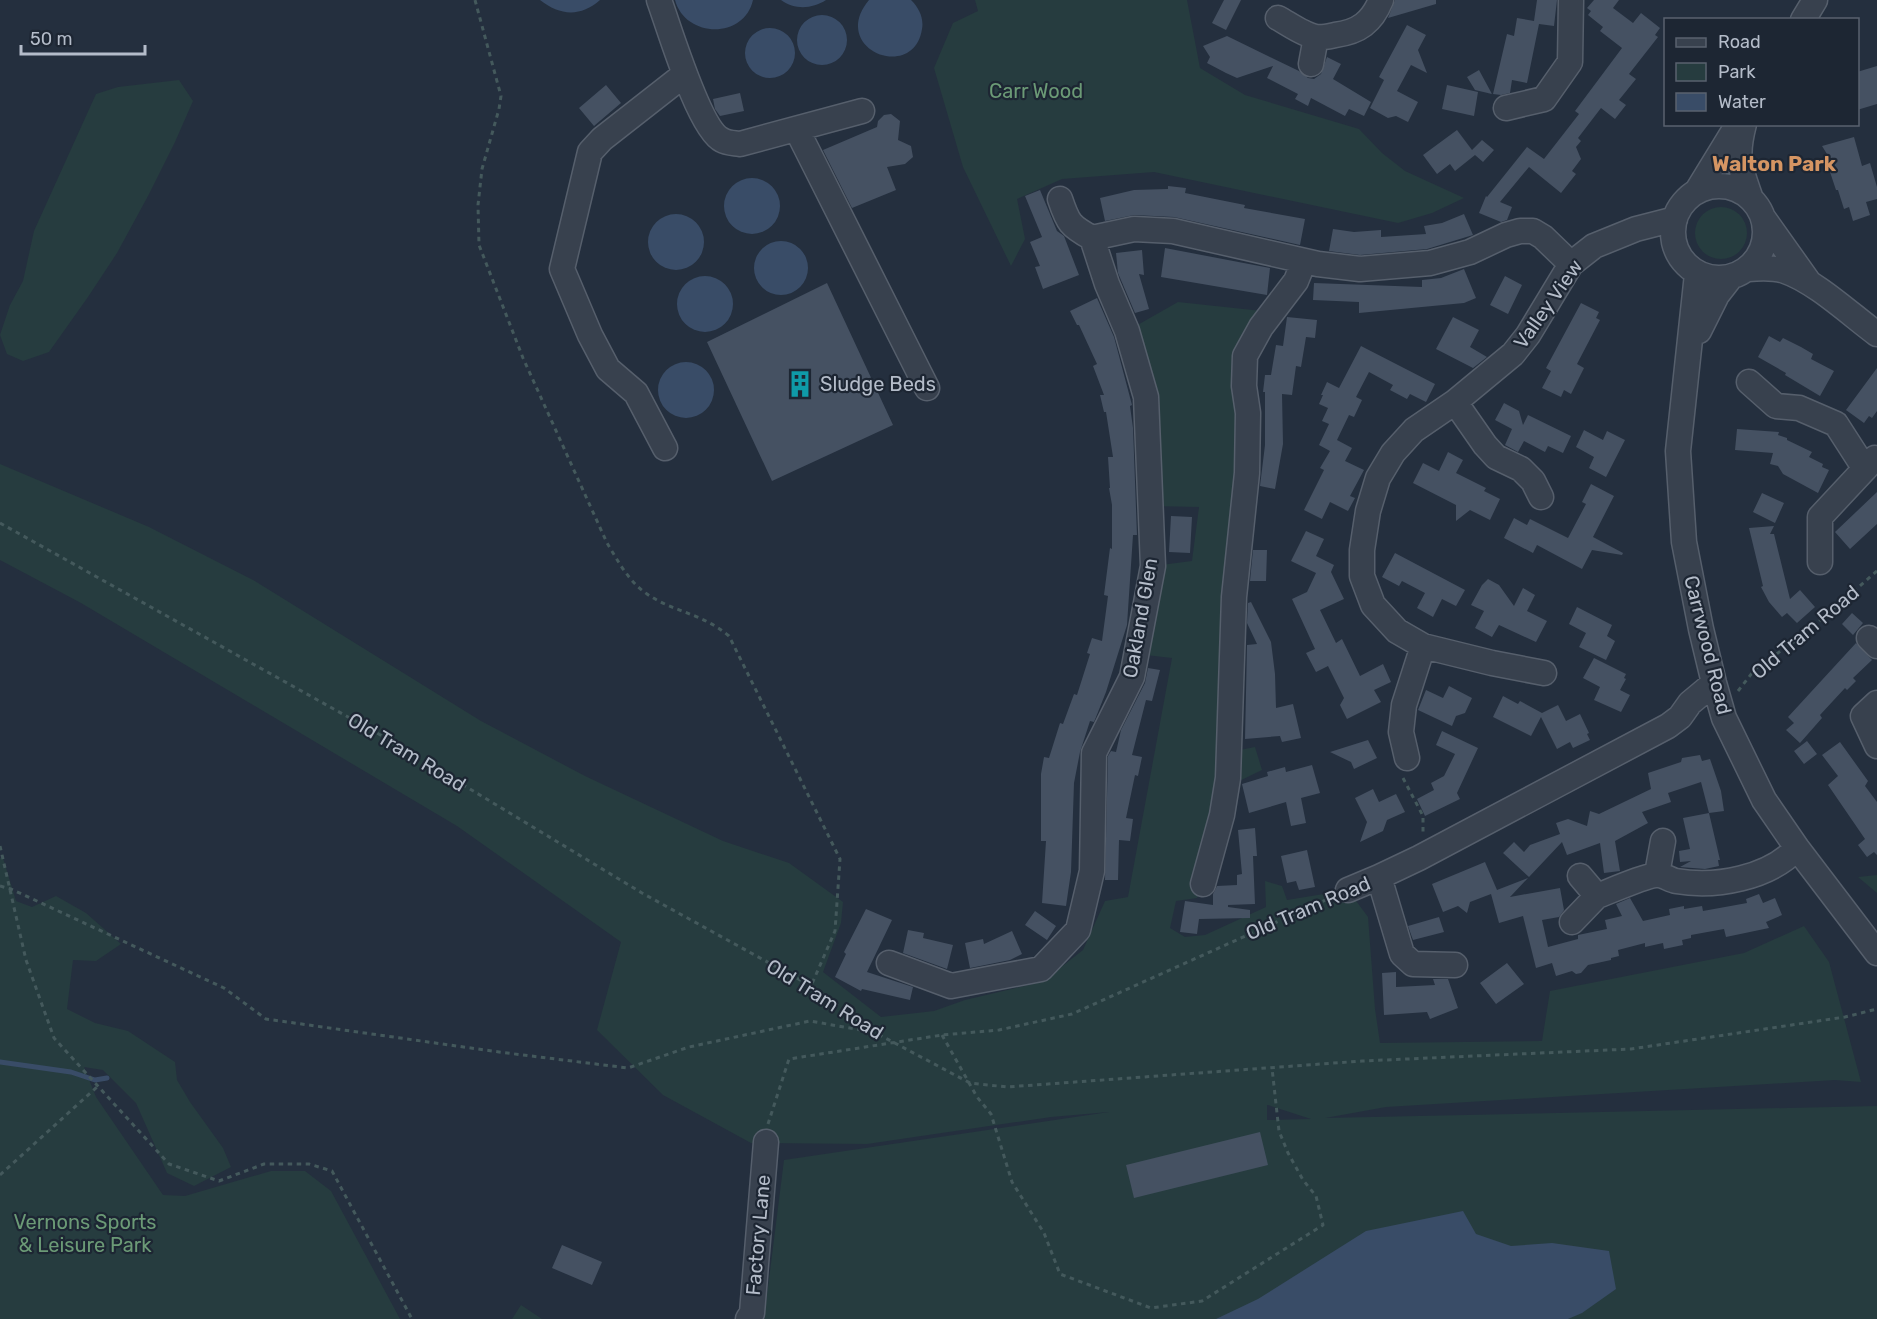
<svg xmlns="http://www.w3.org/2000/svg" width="1877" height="1319" font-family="Rubik,sans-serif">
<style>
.green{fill:#263c3f;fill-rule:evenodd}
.water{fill:#394c67}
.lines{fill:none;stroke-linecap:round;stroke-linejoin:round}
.stream{stroke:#394c67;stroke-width:5}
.building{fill:#455162}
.minor-casing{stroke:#565f6c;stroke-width:27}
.path{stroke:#44595c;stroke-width:3;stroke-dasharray:4.5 4.5;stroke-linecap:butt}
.minor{stroke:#38414e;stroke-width:24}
.labels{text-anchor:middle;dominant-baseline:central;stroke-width:4.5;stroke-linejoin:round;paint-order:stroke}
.park-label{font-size:20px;fill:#6b9a76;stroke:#1d2633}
.street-label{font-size:20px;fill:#b4bcc9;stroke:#1d2633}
.poi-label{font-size:20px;fill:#b4bcc9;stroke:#1d2633;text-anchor:start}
.neighbourhood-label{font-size:21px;font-weight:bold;fill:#d59563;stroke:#1d2633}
</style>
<rect width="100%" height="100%" fill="#242f3e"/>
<path class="green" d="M975,0H1187L1200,68L1245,95L1359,129L1382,153L1405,171L1464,198L1432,213L1398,223L1154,172L1062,179L1017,199L1025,239L1011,266L963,167L934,68L953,23L978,11Z
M179,80L193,101L175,142L148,196L117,253L88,297L49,352L23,361L7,354L0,335L10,305L23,281L34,231L96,94L118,87Z
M1695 233a26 26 0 1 1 52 0a26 26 0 1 1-52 0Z
M1178,302L1262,311L1245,356L1230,752L1255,747L1262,770L1231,785L1203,884L1197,898L1176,901L1170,928L1185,937L1205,935L1266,907L1265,881L1282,886L1287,900L1348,890L1368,917L1375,1009L1380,1043L1542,1041L1550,991L1744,953L1804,926L1829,962L1861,1082L1835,1080L1386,1107L1325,1118L1877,1106V1319H764L784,1160L1109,1112L1051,1117L867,1144L751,1143L663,1095L597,1030L621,942L457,826L81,603L0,560V464L149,527L253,580L481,721L585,776L723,841L789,863L843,902L841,923L823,972L881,1017L934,1011L965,1000L1042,982L1083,950L1105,901L1128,897L1172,658L1137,654L1153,566L1192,561L1199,507L1150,506L1127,331ZM1267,1105H1268L1311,1119L1267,1120Z
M0,858H3L16,901L32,907L56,896L86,913L121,944L96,961L73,960L67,1009L95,1023L128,1031L175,1062L177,1080L190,1102L223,1148L231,1167L194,1186L167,1173L136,1103L103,1070L84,1067L96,1097L163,1195L185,1196L271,1171H305L331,1191L400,1319H0Z
M1877,875V893L1858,877Z
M521,1305L542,1319H512Z"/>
<path class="water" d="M540,0H600C581,17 560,16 540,0Z
M675,0H753C744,40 685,38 675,0Z
M781,0H826C812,9 795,10 781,0Z
M869,0H911C919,8 924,18 922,29C914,83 828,49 869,0Z
M797 40a25 25 0 1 1 50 0a25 25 0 1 1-50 0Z
M745 53a25 25 0 1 1 50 0a25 25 0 1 1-50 0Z
M724 206a28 28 0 1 1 56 0a28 28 0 1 1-56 0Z
M648 242a28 28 0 1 1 56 0a28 28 0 1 1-56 0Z
M754 268a27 27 0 1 1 54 0a27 27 0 1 1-54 0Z
M677 304a28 28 0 1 1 56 0a28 28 0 1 1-56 0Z
M658 390a28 28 0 1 1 56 0a28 28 0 1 1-56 0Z
M1463,1211L1476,1234L1511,1246L1552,1243L1609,1251L1616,1289L1582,1313L1568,1319H1216L1258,1299L1366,1231Z"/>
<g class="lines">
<path class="stream" d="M0,1062L71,1072L95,1080L107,1078"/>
</g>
<path class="building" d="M1224,0H1241L1226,30L1212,23Z
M1395,0H1436V4L1388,18Z
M1537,0H1557L1554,26L1539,24L1527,83L1512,80L1510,93L1501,95L1493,94L1507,34L1514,36L1517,18L1534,21Z
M1594,0H1619L1613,8L1633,23L1641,13L1660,28L1655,35L1658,37L1629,74L1636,79L1619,100L1626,105L1615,119L1601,108L1578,138L1581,141L1576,147L1581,159L1572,171L1576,174L1561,193L1529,167L1500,202L1512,207L1507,220L1501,222L1479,213L1486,196L1487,197L1527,147L1544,159L1579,114L1575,111L1622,48L1600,31L1603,27L1588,15L1591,11L1587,8Z
M1407,25L1426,35L1418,50L1427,73L1411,65L1397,91L1418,102L1408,122L1396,116L1388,118L1370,108L1384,80L1379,77Z
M1227,36L1299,71L1308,78L1314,79L1321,74L1327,57L1341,64L1333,79L1371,102L1364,116L1349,109L1345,116L1311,98L1308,106L1295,99L1298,94L1267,78L1273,66L1237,78L1226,73L1207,63L1210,57L1203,46Z
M1877,66V104L1857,110V72Z
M1479,70L1492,94L1475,90L1467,77Z
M606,85L621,103L594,126L579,108Z
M1447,85L1478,92L1474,116L1442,109Z
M740,93L744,111L720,116L715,109L713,99Z
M891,114L900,121L898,140L911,146L913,157L905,164L887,167L896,190L852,208L823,150L877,127L878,121L884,115Z
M1457,130L1472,150L1482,140L1494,150L1483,162L1475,155L1455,171L1450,164L1437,174L1423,155Z
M1854,137L1862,166L1870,163L1877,187V199L1866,202L1870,215L1853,221L1849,207L1844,209L1838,190H1836L1829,169L1835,167L1822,146Z
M1168,186L1186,188L1185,193L1245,205L1244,208L1305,219L1300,245L1174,217L1134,215L1105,221L1100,198L1134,190L1168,189Z
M1040,190L1057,231L1064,236L1079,275L1043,289L1035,267L1040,266L1030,242L1042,237L1025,196Z
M1464,214L1473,235L1427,249L1360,255L1329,251L1333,229L1354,232L1381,230V237L1426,234L1424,226L1442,223Z
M1165,248L1270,268L1267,295L1161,277Z
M1142,250L1144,275L1139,274L1149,309L1135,313L1118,273L1116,253Z
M1464,269L1476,298L1464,303L1359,313V302L1313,300L1314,283L1422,287V280L1441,278Z
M1505,276L1522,285L1508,314L1490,305Z
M827,283L893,425L772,481L707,342Z
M1097,298L1114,337L1132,405L1130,406L1133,428L1137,535H1133L1127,625L1106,692L1094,722L1090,721L1080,752L1074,783L1071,872L1066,906L1042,903L1046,841H1041V774L1044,757L1049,758L1060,723L1063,724L1074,694L1077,695L1090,654L1087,653L1092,638L1102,641L1108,596L1104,595L1110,548L1112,549V505L1109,488H1110L1108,457H1113L1106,412H1104L1100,395H1104L1093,366L1097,364L1079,325H1077L1070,311Z
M1581,303L1599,312L1596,318L1600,320L1577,364L1584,368L1571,394L1564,390L1561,397L1542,388L1551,371L1546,368Z
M1287,317L1317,320L1315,338L1306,337L1301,367L1296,366L1292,395L1282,394L1283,444L1275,489L1260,486L1265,445V392H1263L1265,375H1271L1276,345L1283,346Z
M1453,317L1479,330L1470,347L1487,357L1473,368L1436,349Z
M1769,336L1780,342L1783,338L1801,347L1813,354L1811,359L1834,371L1820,396L1785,375L1786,373L1758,357Z
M1361,346L1435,384L1426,402L1410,394L1407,399L1390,390L1393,385L1369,372L1356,397L1362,400L1354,417L1349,415L1337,440L1352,448L1345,461L1364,470L1350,496L1355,498L1348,511L1330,502L1322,519L1304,510L1324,470L1320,468L1330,451L1319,445L1329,424L1322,421L1328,408L1319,404L1323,395H1321L1327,382L1339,388Z
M1877,368V411L1872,418L1869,416L1864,423L1846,410Z
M1504,403L1519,411L1523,425L1528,415L1571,436L1563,453L1548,446L1545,452L1524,441L1518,452L1505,445L1512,429L1495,420Z
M1737,429L1779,432L1778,435L1787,438V440L1812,452L1809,457L1823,464L1822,467L1829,470L1818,493L1783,474L1778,466L1770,464L1773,453L1735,450Z
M1584,430L1603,440L1607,431L1625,440L1606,477L1589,468L1594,457L1576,447Z
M1448,452L1463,460L1456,473L1486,488L1484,491L1500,499L1490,520L1470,510L1456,521V505L1413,483L1423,463L1439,471Z
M1591,484L1614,496L1593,537L1623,553L1622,555L1592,550L1582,569L1537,545L1533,553L1504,538L1514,518L1527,525L1530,519L1568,538L1586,504L1582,502Z
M1877,492V524L1850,549L1835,532Z
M1762,493L1784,503L1775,523L1753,512Z
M1171,516L1192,517L1190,553L1169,552Z
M1774,526L1770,534H1774L1790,599L1800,590L1815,607L1797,623L1787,613L1782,617L1769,602L1761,587L1763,586L1749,528Z
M1306,531L1324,539L1316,556L1334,565L1331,572L1344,599L1320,610L1336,643L1342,639L1360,676L1383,664L1391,682L1374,690L1381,702L1347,719L1340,705L1344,698L1328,666L1316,672L1306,653L1315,649L1292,599L1307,592L1316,573L1291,561Z
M1253,550H1267L1266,581H1250Z
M1395,553L1465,590L1456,606L1442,599L1433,617L1417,608L1425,593L1402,581L1399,586L1382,577Z
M1488,579L1499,585L1514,606L1523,588L1535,595L1527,611L1547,621L1536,642L1499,625L1492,637L1475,628L1484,611L1471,605L1482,585Z
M1251,602L1271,642L1275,674L1276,708L1293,704L1301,738L1282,742L1280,736L1245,739L1247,645L1257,644L1247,623L1248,603Z
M1577,607L1612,625L1607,636L1615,641L1606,660L1579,647L1586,633L1569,624Z
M1852,613L1863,623L1853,635L1842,624Z
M1856,643L1872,660L1853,678L1856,681L1847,690L1845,688L1820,715L1822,718L1800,743L1786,730L1794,723L1788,717Z
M1594,658L1626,674L1624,678L1626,679L1620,690L1630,695L1621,712L1594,700L1600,687L1583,678Z
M1148,668L1160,670L1152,701L1146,700L1132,755L1142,757L1138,776L1135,775L1126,818L1133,819L1130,841L1119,840L1118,880H1105L1108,756L1111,751L1116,752L1121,730L1145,683Z
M1449,686L1472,698L1465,713L1456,716L1452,726L1418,710L1426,690L1443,698Z
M1503,696L1518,704L1520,701L1542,713L1558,705L1566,721L1580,714L1589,733L1587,734L1590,740L1573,748L1570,742L1557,749L1541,717L1531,736L1493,717Z
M1442,731L1478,748L1457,793L1460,799L1425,816L1417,799L1434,790L1431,783L1444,776L1455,754L1436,745Z
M1368,740L1377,758L1354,769L1351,762L1330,752Z
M1807,741L1817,754L1804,764L1794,751Z
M1840,742L1868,781L1865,786L1877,802V855L1874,852L1867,857L1858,845L1865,839L1828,785L1838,776L1822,755Z
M1700,755L1702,761L1710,759L1721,791L1724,811L1709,813L1720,860H1718L1719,866L1705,869L1680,867L1691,861L1680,862L1679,851L1690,849L1683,818L1709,813L1701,782L1668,793L1671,802L1642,812L1648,823L1615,841L1620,871L1604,873L1600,843L1567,855L1562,842L1529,877L1503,853L1514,842L1524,852L1530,845L1560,834L1556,823L1568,819L1587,826L1590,811L1599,814L1651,789L1648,773L1681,762L1682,758Z
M1312,765L1320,793L1301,798L1306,823L1291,826L1286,802L1249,813L1242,784L1268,776L1267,772L1285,767L1286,772Z
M1373,789L1379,802L1396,794L1405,812L1387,820L1383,831L1360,842L1367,822L1355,798Z
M1255,828L1257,856H1253L1255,904L1228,905V907L1250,910V918L1199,919L1197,934L1180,932L1185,901L1213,905V894L1217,886L1237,885V875L1242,874L1238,830Z
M1307,850L1315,887L1299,890L1296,881L1287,883L1281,856Z
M1485,862L1497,890L1528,878L1510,897L1560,888L1564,910L1559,917L1542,920L1548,947L1578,939V935L1607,929L1605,920L1622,916L1616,904L1630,898L1643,921L1670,915L1669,909L1684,906V909L1702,906L1703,911L1747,903L1746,899L1759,894L1763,903L1775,898L1782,915L1766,922L1769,928L1726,937L1724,929L1691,935V938L1682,940L1683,945L1664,949L1663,943L1645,947V943L1618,950L1619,956L1611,958V960L1588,965L1581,973L1576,974L1572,971L1556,976L1552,963L1536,968L1523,916L1499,923L1491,894L1470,902L1467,913L1458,906L1443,912L1432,884Z
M866,909L892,920L867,972L913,987L910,1000L862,989L861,991L835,977L846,954L844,952Z
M1035,911L1056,926L1047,940L1025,925Z
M1439,917L1444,932L1413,940L1408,926Z
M908,930L924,933L923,938L953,945L947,969L903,953Z
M1012,931L1022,954L1010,960L970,968L965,943L983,939L984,944Z
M1507,963L1524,984L1496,1004L1480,983Z
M1396,972V987L1435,985L1433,979H1448L1458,1008L1430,1019L1427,1012L1384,1015L1382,973Z
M1260,1132L1268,1165L1134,1198L1126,1165Z
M562,1245L602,1262L592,1285L552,1268Z"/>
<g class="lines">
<defs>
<path id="minor" d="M659,0C669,27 699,129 722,140C727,143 734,143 740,144L862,111
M1278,18C1289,24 1304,35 1316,37C1322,38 1330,36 1335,35C1359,32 1372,22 1381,0
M1803,20L1815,0
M1311,64L1316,37
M1506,108L1544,99L1570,62L1571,0
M1744,124C1735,159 1740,167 1751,199
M797,130L927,388
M1673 232a46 46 0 1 1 92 0a46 46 0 1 1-92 0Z
M1697,191L1738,124
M1764,219L1808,281
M1092,238L1134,229L1173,231L1318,264L1360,269L1430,263L1470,252L1506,235L1520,231H1533L1543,237L1571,264
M1748,269C1760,268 1773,267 1785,271C1815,281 1851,315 1877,334
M1697,274L1678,451L1684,542L1701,629L1714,683L1724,718L1764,800L1797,848L1877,953
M1699,331L1717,295L1731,277
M1749,382L1776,406L1799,408L1836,424L1865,469
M1455,402L1485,445L1496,457L1521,469L1533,481L1541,497
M665,448L636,393L608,369L590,335L562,269L590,152L602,139L685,74
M1820,562V517L1875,458
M1869,638L1877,646
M1544,673L1492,663L1423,646L1397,631L1373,605L1362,576V550L1368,511L1378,478L1393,453L1414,430L1455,402L1513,354L1528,335L1571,264L1594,246L1636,229L1675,219
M1877,703L1863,716L1877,746
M1407,758L1401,732L1404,705L1423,646
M1657,874L1663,841
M1379,877L1402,954L1413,964L1455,965
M1203,884L1222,815L1228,778L1234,597L1247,473L1248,413L1244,386L1245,356L1261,327L1296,281L1304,261
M1348,890L1379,877L1419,858L1668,726L1680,717L1690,703L1714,683
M1597,896C1608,892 1649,874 1658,875C1664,875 1670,880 1676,881C1716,888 1769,878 1797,848
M1572,922L1597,896L1580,876
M889,963L951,986L1041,969L1078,930L1092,871L1094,753L1132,677L1153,566L1146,397L1127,331L1107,284L1092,238C1070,226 1068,223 1060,199
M748,1319L752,1313L766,1142"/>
</defs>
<use href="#minor" class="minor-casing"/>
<path class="path" d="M475,0L501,96L499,109L482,169L478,205L479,245L523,358L607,543C618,561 629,582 647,594C673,612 702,613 729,636L840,859L835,931L811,986
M0,523L384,737L642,893L811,986L874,1032L970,1083L1007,1087L1362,1061L1631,1049L1845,1017L1877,1009
M1738,691L1756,668L1801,637L1877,571
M1403,778L1423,816V832
M0,846L26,960L54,1038L169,1164L219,1181L264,1164H309L332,1171L412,1319
M0,886L11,889L224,988L266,1019L499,1052L628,1068L689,1047L810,1021L872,1032
M942,1035L977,1097L991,1114L1012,1182L1044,1233L1060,1274L1151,1308L1202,1301L1323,1225L1316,1196L1303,1180L1288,1153L1279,1131L1272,1068
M768,1124L789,1059L942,1035L999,1030L1072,1014L1330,898
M0,1175L98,1086"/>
<use href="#minor" class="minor"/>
</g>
<defs>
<symbol id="building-bare" viewBox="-9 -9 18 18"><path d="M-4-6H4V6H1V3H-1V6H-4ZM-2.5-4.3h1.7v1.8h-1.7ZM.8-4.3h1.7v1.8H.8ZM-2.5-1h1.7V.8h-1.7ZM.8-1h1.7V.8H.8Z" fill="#0f9aa8" stroke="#1d2633" stroke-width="2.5" paint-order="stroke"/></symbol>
</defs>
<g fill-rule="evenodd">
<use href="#building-bare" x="781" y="365" width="38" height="38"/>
</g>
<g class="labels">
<g class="park-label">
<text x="1036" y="91">Carr Wood</text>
<text x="85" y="1222">Vernons Sports<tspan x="85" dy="23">&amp; Leisure Park</tspan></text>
</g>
<g class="street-label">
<text transform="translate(1548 304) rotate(-55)">Valley View</text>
<text transform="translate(1140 618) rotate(-80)">Oakland Glen</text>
<text transform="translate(1805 632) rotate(-40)">Old Tram Road</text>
<text transform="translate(1708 645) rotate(76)">Carrwood Road</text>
<text transform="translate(407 752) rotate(31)">Old Tram Road</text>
<text transform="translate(1308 908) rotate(-23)">Old Tram Road</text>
<text transform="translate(825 999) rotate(32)">Old Tram Road</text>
<text transform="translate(758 1235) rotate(-85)">Factory Lane</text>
</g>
<g class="poi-label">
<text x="820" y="384">Sludge Beds</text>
</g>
<g class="neighbourhood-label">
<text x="1774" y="163">Walton Park</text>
</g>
</g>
<rect x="1664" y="18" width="195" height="108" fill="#1d2633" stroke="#59626f" stroke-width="1.5"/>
<rect x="1676" y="38" width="30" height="9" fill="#38414e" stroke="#59626f" stroke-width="1.5"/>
<text x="1718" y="48" font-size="18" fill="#b4bcc9">Road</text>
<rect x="1676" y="63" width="30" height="18" fill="#263c3f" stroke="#59626f" stroke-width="1.5"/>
<text x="1718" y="78" font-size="18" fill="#b4bcc9">Park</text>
<rect x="1676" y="93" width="30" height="18" fill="#394c67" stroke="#59626f" stroke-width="1.5"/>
<text x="1718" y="108" font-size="18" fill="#b4bcc9">Water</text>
<path d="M21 45v9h124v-9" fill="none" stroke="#b4bcc9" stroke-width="3"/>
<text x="30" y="45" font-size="18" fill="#b4bcc9" stroke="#1d2633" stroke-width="4.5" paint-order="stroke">50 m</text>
</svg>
